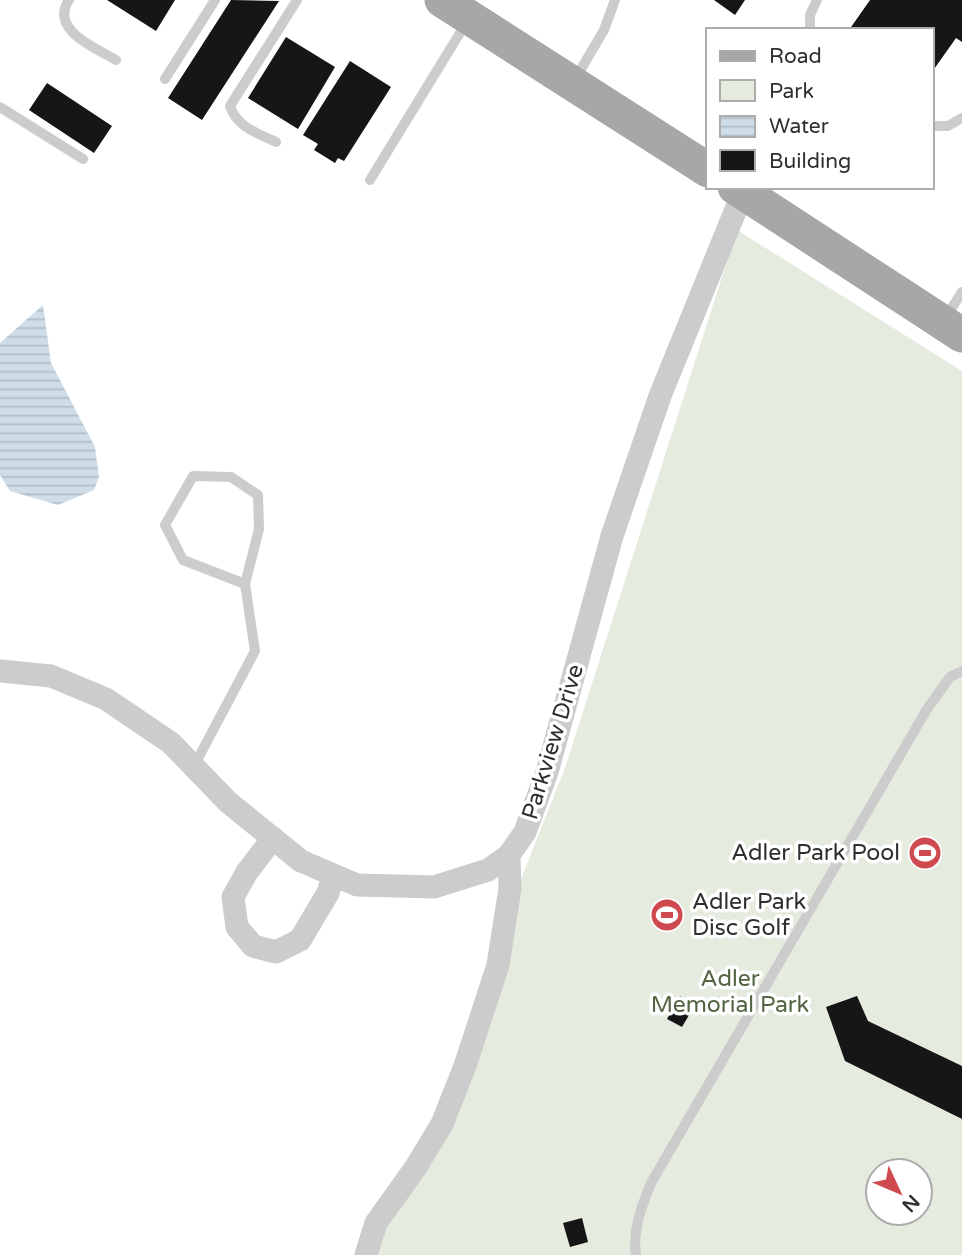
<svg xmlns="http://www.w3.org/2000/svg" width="962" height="1255" font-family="'Varela Round',sans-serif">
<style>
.green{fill:#e5ebdf;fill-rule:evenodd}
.water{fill:url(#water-rules)}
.building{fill:#161616}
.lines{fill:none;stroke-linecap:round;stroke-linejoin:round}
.lane{stroke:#ccc;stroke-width:10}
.street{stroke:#ccc;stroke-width:23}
.primary{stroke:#a7a7a7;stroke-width:35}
.labels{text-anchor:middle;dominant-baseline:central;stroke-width:7;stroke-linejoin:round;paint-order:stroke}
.street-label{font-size:23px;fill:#2f2f2f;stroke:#fff}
.poi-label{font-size:23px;fill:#2f2f2f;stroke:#fff;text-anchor:end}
.park-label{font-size:23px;fill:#526542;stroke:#fff}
</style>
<defs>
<pattern id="water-rules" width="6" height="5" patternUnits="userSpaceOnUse" patternTransform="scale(1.75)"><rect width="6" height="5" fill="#cedde8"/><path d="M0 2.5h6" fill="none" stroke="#b1bec7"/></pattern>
</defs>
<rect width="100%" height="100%" fill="#fff"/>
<path class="green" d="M737,230L962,371V1255H371L380,1228L446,1139L515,894L565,768ZM878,1171H920V1213H878Z"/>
<path class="water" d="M43,305L51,363L95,447L99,477L94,490L58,505L10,491L0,475V343Z"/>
<path class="building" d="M107,0H175L156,31Z
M231,0L279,1L202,120L168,98Z
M714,0H745L735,15Z
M870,0H962V42L956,38L932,72V30H849Z
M286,37L335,67L298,129L248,98Z
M350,61L391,87L344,161L338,158L335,163L314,150L318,144L303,135Z
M47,83L112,126L94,153L29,110Z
M680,996L695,1005L682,1027L667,1019Z
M857,996L868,1021L962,1066V1119L845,1061L826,1007Z
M582,1218L588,1242L570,1247L563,1223Z"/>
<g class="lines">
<path class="lane" d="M69,0C49,30 96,48 116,60
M810,30V15L817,0
M165,79L215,0
M574,81L604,30L615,0
M0,107L83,159
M932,126H948L962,118
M276,142C257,133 237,127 230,106L297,0
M370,180L466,23
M944,320L962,292
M194,766L255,651L245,584L259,529L258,495L231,477L193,476L165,525L183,560L245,584
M636,1255C632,1231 642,1205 651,1183L927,709L950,677L962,671"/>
<path class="street" d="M0,671L51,676L106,699L171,743L228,802L301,861L357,885L434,887L488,870L509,855L525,832L547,772L612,536L660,396L743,192
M273,838L247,872L233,897L237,927L253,946L276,952L300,940L328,893L333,875
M366,1255L376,1223L416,1167L442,1124L465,1066L498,965L510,888L509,855"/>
<path class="primary" d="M442,0L708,170
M735,187L962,335"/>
</g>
<defs>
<symbol id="stadium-disc" viewBox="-11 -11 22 22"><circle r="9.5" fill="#cf4950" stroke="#fff"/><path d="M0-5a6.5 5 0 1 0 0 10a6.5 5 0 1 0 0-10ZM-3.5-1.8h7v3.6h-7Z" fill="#fff"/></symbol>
</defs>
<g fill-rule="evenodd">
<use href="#stadium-disc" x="906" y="834" width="38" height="38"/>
<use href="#stadium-disc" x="648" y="896" width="38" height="38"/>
</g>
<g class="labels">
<g class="street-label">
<text transform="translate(553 742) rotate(-73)">Parkview Drive</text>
</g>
<g class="poi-label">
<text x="900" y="853">Adler Park Pool</text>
<text x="692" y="902" text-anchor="start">Adler Park<tspan x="692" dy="26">Disc Golf</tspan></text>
</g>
<g class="park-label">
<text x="730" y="979">Adler<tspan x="730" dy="26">Memorial Park</tspan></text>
</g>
</g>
<rect x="706" y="28" width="228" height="161" fill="#ffffff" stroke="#acacac" stroke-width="2"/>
<rect x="720" y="51" width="35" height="10" fill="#a7a7a7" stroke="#acacac" stroke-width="2"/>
<text x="769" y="63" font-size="21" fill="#2f2f2f">Road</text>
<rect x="720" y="80" width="35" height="21" fill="#e5ebdf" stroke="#acacac" stroke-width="2"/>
<text x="769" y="98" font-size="21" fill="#2f2f2f">Park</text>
<rect x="720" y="116" width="35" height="21" fill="url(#water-rules)" stroke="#acacac" stroke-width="2"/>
<text x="769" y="133" font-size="21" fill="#2f2f2f">Water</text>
<rect x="720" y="150" width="35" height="21" fill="#161616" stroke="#acacac" stroke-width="2"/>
<text x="769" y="168" font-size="21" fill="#2f2f2f">Building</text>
<g transform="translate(899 1192) rotate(134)"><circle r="33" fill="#ffffff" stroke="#acacac" stroke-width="2"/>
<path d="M0-5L12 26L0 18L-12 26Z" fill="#cf4950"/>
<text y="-10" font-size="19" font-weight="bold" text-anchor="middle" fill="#2f2f2f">N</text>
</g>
</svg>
